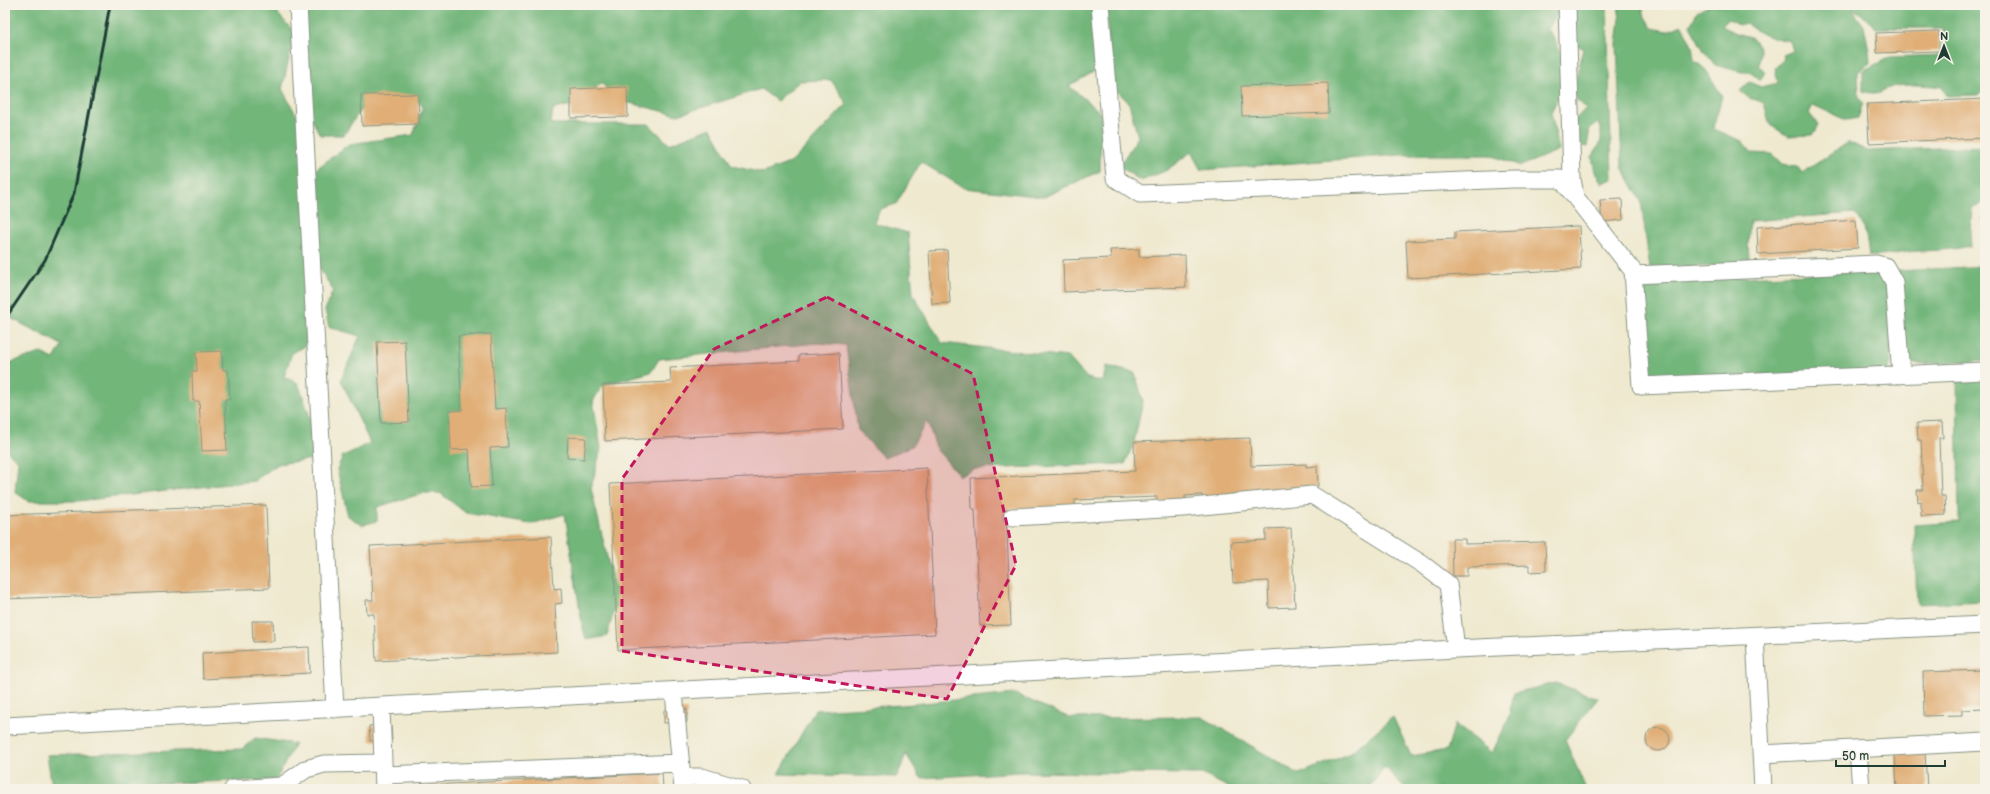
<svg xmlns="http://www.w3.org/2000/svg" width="1990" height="794" font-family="'Balsamiq Sans',sans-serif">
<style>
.forest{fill:#72b67a;stroke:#487a57;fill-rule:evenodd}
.building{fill:#e0ae76}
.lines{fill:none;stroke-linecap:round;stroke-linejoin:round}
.minor-casing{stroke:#879382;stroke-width:19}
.minor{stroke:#fff;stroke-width:17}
.rail{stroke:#1f3d34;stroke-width:3}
.marked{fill:#c2185b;fill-opacity:0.2;stroke:#c2185b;stroke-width:3;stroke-dasharray:8 5;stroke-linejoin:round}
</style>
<rect width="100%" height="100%" fill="#f7f3e8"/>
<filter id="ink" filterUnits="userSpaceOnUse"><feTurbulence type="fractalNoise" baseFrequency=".025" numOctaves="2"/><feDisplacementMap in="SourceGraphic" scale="8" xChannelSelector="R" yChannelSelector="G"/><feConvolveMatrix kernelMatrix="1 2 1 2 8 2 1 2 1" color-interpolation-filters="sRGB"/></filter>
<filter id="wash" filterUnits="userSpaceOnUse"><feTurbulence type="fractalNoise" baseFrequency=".012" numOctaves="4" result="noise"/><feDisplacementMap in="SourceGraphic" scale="16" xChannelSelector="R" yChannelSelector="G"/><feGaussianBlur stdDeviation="0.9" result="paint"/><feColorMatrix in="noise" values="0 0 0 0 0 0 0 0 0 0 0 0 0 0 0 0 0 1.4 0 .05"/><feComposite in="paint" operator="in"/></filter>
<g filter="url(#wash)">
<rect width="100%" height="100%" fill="#efe9cf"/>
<path class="forest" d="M5,5H278V14L295,33L282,89L307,134L312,342L292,353L284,377L298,383L314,428L313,459L278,464L254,481L78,501H28L15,492L18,461L5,449V364L41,353L54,359L62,345L5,315Z
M303,5H1092L1097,70L1069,86L1101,113L1100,171L1044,197L964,188L921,162L896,204L880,209L874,223L908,233L913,294L942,343L1068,357L1087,378L1103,382L1106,366L1135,373L1143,401L1134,442L1125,464L974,469L960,476L937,450L927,421L912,446L884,458L858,430L846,345L817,343L659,359L651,372L603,385L593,401L601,449L591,488L617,600L607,636L586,640L582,624L565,514L531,524L466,513L440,493H424L377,507V521L362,525L348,516L337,469L343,456L370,443L341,380L360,336L329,327L325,310L333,290L315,261V170L349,144L413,135L423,107L413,95L368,98L344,135H320L305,106ZM831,80L847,104L792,162L763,173L732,166L711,128L669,144L649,124H551L553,109L581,103L601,83L622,101L678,115L761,89L777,101L800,81Z
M1107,5H1558V12L1548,29L1562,53L1567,80L1551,112L1559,150L1521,166L1490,155H1400L1201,170L1191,152L1167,170L1141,181L1119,166L1138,137L1129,103L1109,82Z
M1573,5H1607L1612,179L1602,183L1595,172L1592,157C1601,143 1604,139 1598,123L1590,128L1587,147L1576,144L1574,121L1586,108L1576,99L1574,86L1584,49L1574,43Z
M1618,5H1642L1645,17L1652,28L1667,31L1682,25L1692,46L1694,60L1706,70L1722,96L1713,129L1742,141L1752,153L1772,154L1782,164L1797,166L1802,173L1849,142L1867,151L1985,146V201L1972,208L1970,232L1971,246C1947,251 1929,250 1906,252C1893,254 1882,257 1869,256C1867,241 1866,223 1854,213L1750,221L1748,244L1749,259L1737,265L1650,268L1641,201L1622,167L1617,44L1620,19Z
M1710,5H1985V91L1978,95L1947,96L1942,87C1927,85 1912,84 1897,86C1881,88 1881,97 1863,91V71L1890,57L1945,55L1943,28H1876L1859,12L1852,9L1864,26L1869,50L1870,63L1858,72L1859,98L1863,103L1858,118L1846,120L1813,105L1809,113L1818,125L1812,135L1788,136L1770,125L1764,103L1749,98L1740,91L1749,82L1761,87L1778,83L1775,68L1784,60L1783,55L1793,51L1790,41C1773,38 1759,35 1746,23L1739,25L1729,19L1722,26L1736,33L1751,37L1760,49L1759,65L1765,72L1760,80L1750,72H1742L1715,65L1704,51L1690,26L1697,12Z
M1985,266V361L1913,364L1906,358L1898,271Z
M1876,271L1886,280L1892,361L1888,370L1650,379L1644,283L1650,281Z
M1985,376V601L1917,604L1914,525L1959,522L1957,380Z
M1556,683L1598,698L1565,740L1586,789H1405L1385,767L1368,789H1232L1202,774L1021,772L921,778L906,754L897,777L779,774L815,710L903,705L1015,694L1070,718L1202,717L1299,774L1349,754L1393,717L1411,756L1447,750L1455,724L1492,753L1508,720L1514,693Z
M255,738L295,744L276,780L52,786L47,755L242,749Z"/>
<g id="blocks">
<path class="building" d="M1939,31V51L1877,53L1876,33Z
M1328,83L1329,113L1242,116L1241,86Z
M627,87L628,117L571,118V89Z
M418,94L419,124L362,126L361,95Z
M1985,99V138L1869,143L1867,104Z
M1622,199L1623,220L1602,222L1600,200Z
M1985,214V234H1984L1983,215Z
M1856,220L1858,248L1758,254L1757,227Z
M1579,226L1581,269L1408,278L1406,241L1455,239V232Z
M1139,249V257L1185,255L1186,287L1064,292L1063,260L1111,258L1110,250Z
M947,250L950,303L932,304L929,251Z
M491,334L495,409L506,408L508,447L490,448L492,486L471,487L469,449L451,450L449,411L462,410L458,336Z
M405,341L409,422L381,423L377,342Z
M222,351L223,370H228L230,399H225L227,450L202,451L199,401H193L192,371H197L196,352Z
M839,353L843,429L605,441L603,385L671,382L670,368L799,361V355Z
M1942,422L1943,438H1939L1941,496H1945L1946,515L1921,516V501L1918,502L1917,490H1923L1921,440H1918L1917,423Z
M568,437L586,438L584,459L567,458Z
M1250,438L1251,466L1306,464V467L1317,466L1318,486L1307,487V491L1230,494V499L1202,500V495L1185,496V501L1157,502V497L1075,500V506L1006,509L1011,625L980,626L975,509H972L971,478L1135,471L1134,442Z
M927,468L935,634L618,650L610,484Z
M266,505L269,588L5,599V515Z
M1291,528L1295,607L1269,608L1268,581L1233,583L1231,542L1266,540V529Z
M551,537L554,589L561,588L562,603L555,604L557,652L376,661L374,614H367L366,600H373L370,546Z
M1452,539H1465V544L1545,542L1546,571L1529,572V565L1467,567V576H1453Z
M252,621H273L274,641L253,642Z
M309,647L310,673L203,679L202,653Z
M1985,670V709L1962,710V715L1924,716L1923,672Z
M687,709V722L664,723V710Z
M391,725L392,740L370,741L369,726Z
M1646 739a12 12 0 1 1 24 0a12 12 0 1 1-24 0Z
M1925,752L1927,789H1897L1895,754Z
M662,773L663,789H430V785Z"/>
</g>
</g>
<g filter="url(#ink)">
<use href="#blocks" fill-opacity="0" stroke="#879382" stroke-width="1"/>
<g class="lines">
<defs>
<path id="minor" d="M298,5L335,709
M1100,5L1115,178L1140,194L1514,179H1561L1633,271L1641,386L1985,371
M1567,5L1572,179L1575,196
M1634,275L1876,264L1885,266L1894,282L1901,375
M1012,517L1183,508L1312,495L1422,564L1448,584L1456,649
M1755,636L1763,789
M674,692L683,789
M381,707L384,789
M5,726L1456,649L1985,625
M1858,749L1861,789
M1761,754L1985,742
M384,775L680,763
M682,777H702L742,789
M233,789L282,786L306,769L324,764L383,763"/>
</defs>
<use href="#minor" class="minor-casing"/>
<use href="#minor" class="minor"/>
<path class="rail" d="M5,319L45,260L74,193L110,5"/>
</g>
</g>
<path class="marked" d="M827,297L973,374L1016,565L947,699L622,651V479L714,349Z"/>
<rect width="1990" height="794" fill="none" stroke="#f7f3e8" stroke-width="20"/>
<g transform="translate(1944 46)" stroke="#f7f3e8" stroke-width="3" paint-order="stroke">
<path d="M0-3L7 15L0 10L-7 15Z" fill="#1f3d34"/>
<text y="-6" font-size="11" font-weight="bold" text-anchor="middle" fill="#1f3d34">N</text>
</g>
<path d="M1836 760v6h109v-6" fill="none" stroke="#1f3d34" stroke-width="2"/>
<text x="1842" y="760" font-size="12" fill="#1f3d34" stroke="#f7f3e8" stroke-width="3" paint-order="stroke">50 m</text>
</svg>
